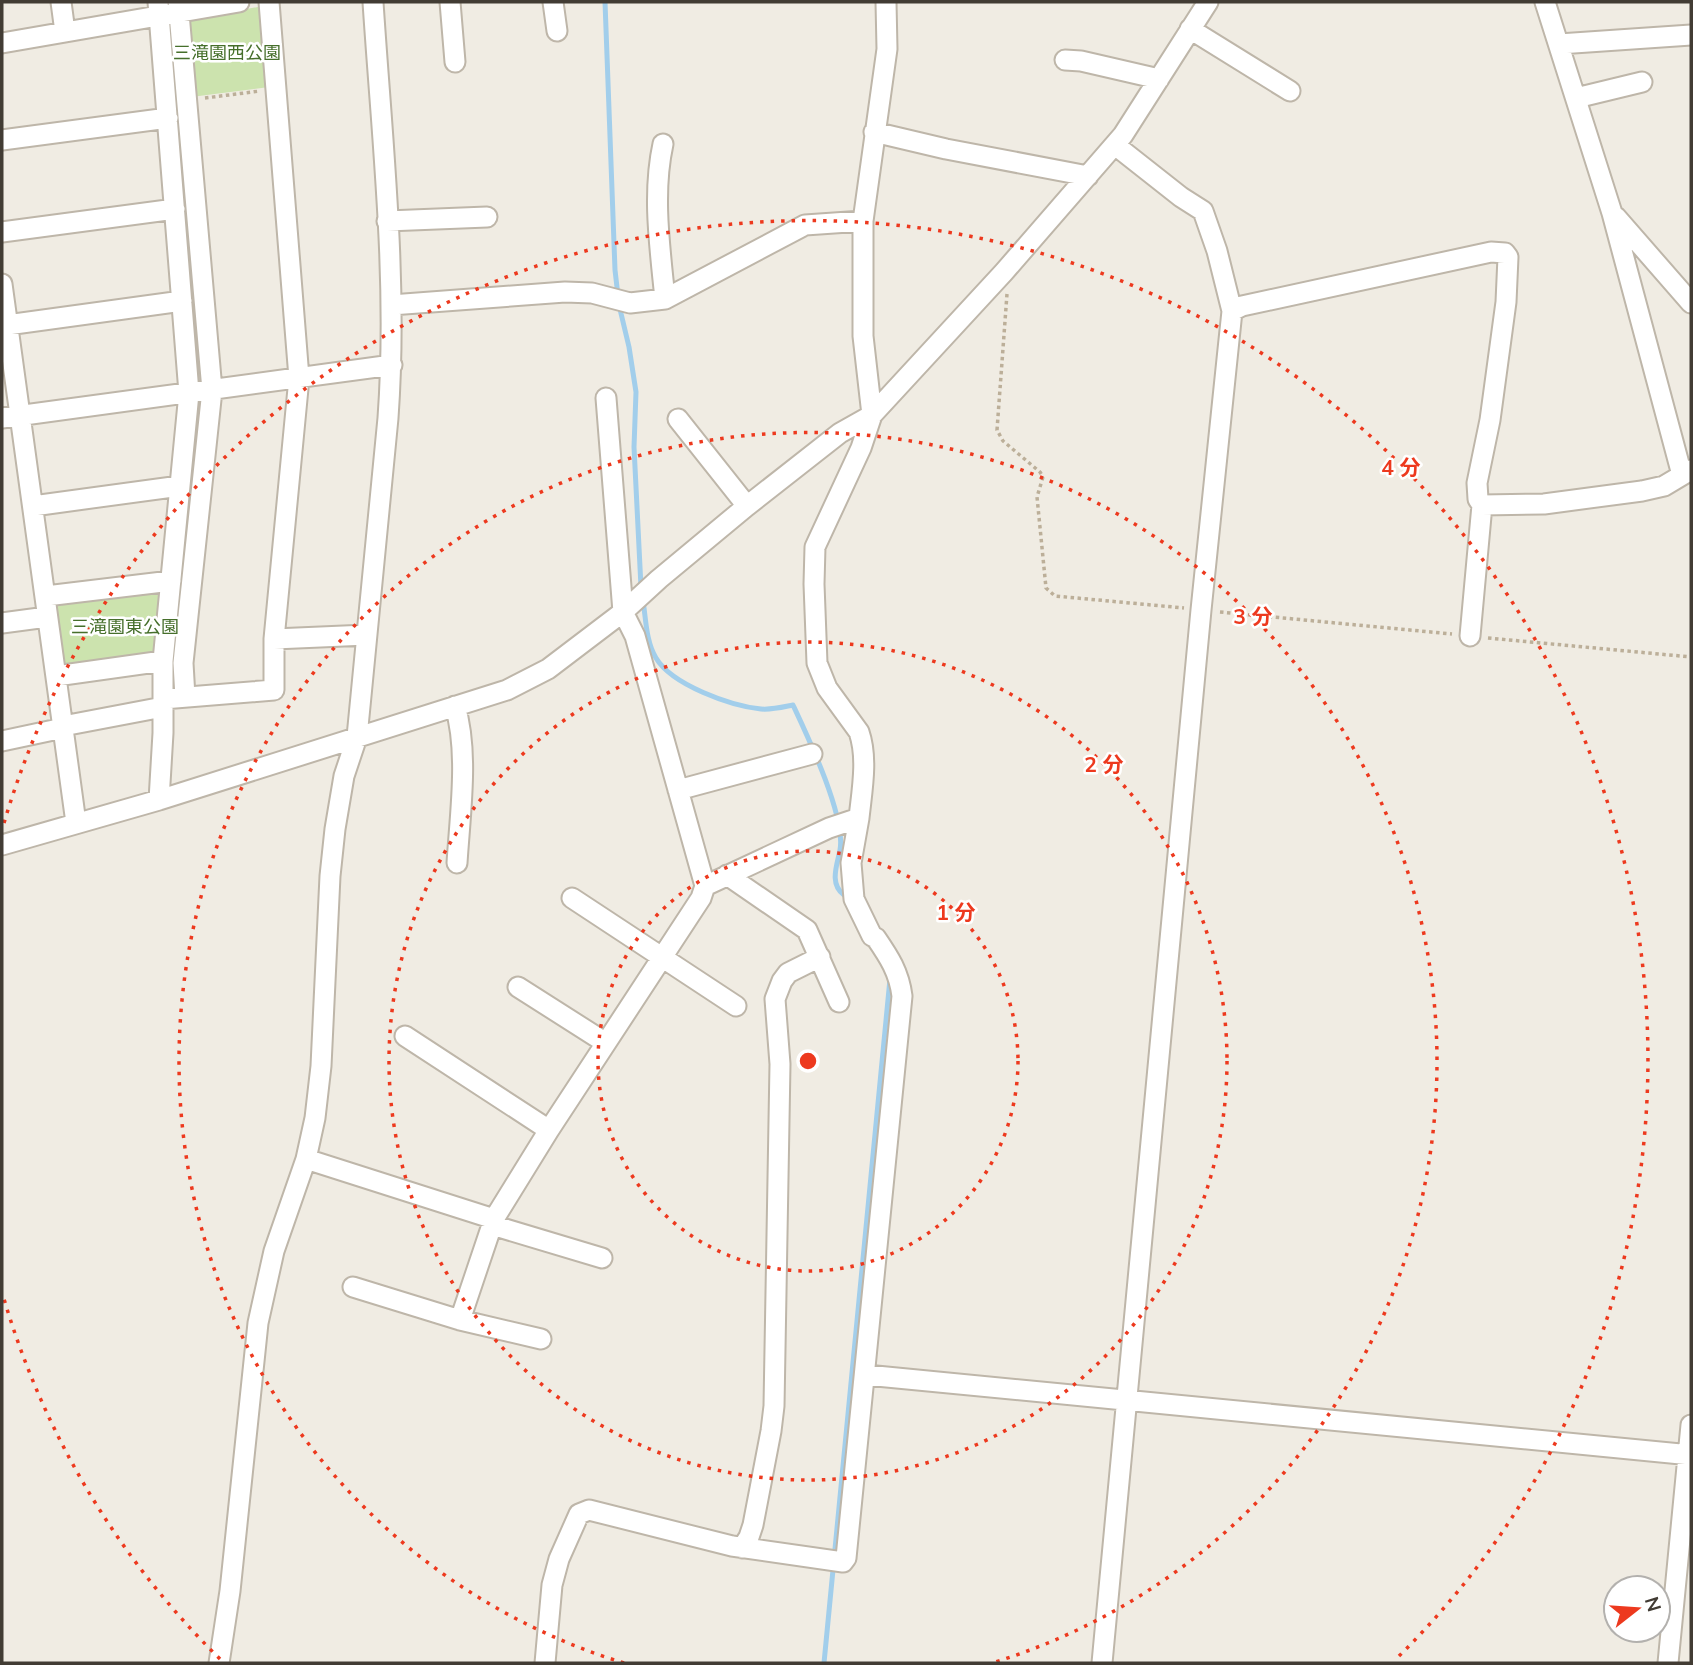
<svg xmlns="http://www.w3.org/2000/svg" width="1693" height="1665" font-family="Mulish,'Noto Sans JP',sans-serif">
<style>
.green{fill:#cce3ae}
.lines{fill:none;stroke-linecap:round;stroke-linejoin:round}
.stream{stroke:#a2ceeb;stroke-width:5}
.minor-casing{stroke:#beb6a9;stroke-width:23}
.path{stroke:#bcaf99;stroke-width:3.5;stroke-dasharray:3.5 3.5;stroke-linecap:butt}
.minor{stroke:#fff;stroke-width:19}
.ring{fill:none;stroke:#ed391e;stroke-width:3.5;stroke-dasharray:3.5 7}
.labels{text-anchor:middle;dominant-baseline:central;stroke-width:5;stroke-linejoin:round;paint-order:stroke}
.park-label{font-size:18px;fill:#466f2b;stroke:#fff}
.centre{fill:#ed391e;stroke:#fff;stroke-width:3.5}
.ring-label{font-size:21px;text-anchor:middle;font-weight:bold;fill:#ed391e;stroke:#fff;stroke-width:5;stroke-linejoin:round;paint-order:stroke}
</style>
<rect width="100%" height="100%" fill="#f0ece3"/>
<path class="green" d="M258,7L264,13L269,87L191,97L185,24L190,19Z
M161,588L154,657L68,670L59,663L54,608L58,601Z"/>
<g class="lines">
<path class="stream" d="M605,2L615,270L618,296
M619,305L629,347L636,392L634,447L641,587
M643,601C646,619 646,642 656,658C672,685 731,706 761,709C772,710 783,707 793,705C808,737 846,817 840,850C837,865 829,884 844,895
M824,1663L890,979"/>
<defs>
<path id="minor" d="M61,2L65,32
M158,2L189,393L163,661V733L159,800
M178,2L212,390L183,663L185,697
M450,2L455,62
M553,2L557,31
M1545,2L1612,213L1682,475
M1190,29L1290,91
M2,43L239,2
M1559,44L1691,35
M1065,60L1081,61L1159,79
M1576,98L1642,82
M874,132L946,149L1088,176
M2,140L168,118
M663,144C652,194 660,248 665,299L805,225L863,221
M1616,217L1691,303
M387,221L487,217
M2,232L175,209
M2,284L76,823
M391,305L565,292L592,293L630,303L665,299
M1232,311L1242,306L1491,252L1505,253L1508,257L1506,302L1490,420L1477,483L1478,499L1482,505L1470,636
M7,325L182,301
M2,418L392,365
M678,419L747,506
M1482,505L1544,504L1642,491L1664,486L1691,470
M33,506L180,486
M46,596L171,581
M2,623L47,617
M274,639L367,635
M56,676L163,661
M163,699L274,690V639L299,378L269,2
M455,706C469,752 460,814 457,863
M63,726L163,707
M2,741L63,728
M678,790L812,754
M859,818C862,790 868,758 859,732L827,688L817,663L814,584L815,547L861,448L872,415L863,336V221L887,49L886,2
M2,845L159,800L507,690L548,669L623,612L659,579L747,506L840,433L872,415L1004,272L1123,135L1208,2
M727,875L807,930L839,1002
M572,898L736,1006
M518,987L606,1043
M405,1036L549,1130
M306,1159L494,1219L549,1130L701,898L705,886L635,636L623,612L606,398
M494,1219L460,1320L541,1339
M492,1225L602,1258
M353,1287L460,1320
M866,1375L1691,1455
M742,1548L749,1537L753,1525L771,1431L774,1406L780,1064L775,999L782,981L788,973L820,957
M219,1663L230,1591L258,1323L274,1251L306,1159L315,1118L321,1066L330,876L335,829L344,776L357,737L388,418C398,279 382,140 373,2
M545,1663L552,1585L559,1559L579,1514L589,1510L732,1546L843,1562L846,1558L902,996C899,972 889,957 876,938L872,936L854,899L851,863L859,818L829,828L705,886
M1102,1663L1201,610L1232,311L1217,251L1203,211L1181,197L1115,145
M1668,1663L1691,1425"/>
</defs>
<use href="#minor" class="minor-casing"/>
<path class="path" d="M205,98L260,91
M1007,294L997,430L1003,441L1040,472L1043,477L1037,497L1046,588L1055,596L1184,608
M1220,612L1452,634
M1488,638L1691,657"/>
<use href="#minor" class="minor"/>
</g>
<g class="ring">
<circle cx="808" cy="1061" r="210"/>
<circle cx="808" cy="1061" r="419"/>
<path d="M624 1663A629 629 0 1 1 992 1663"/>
<path d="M220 1659A839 839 0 0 1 4 1299M4 823A839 839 0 1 1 1396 1659"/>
</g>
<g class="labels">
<g class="park-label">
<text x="227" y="52">三滝園西公園</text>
<text x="125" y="626">三滝園東公園</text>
</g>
</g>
<circle cx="808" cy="1061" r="10" class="centre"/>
<g class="ring-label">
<text x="1401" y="475">4 分</text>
<text x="1253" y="624">3 分</text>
<text x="1104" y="772">2 分</text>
<text x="956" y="920">1 分</text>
</g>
<rect width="1693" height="1665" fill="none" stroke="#423c34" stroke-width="7"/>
<g transform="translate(1637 1609) rotate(73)"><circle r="33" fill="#ffffff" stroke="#b3b1ae" stroke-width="2"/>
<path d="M0-5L12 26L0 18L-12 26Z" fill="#ed391e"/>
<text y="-10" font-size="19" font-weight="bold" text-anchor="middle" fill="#423c34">N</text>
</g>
</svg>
